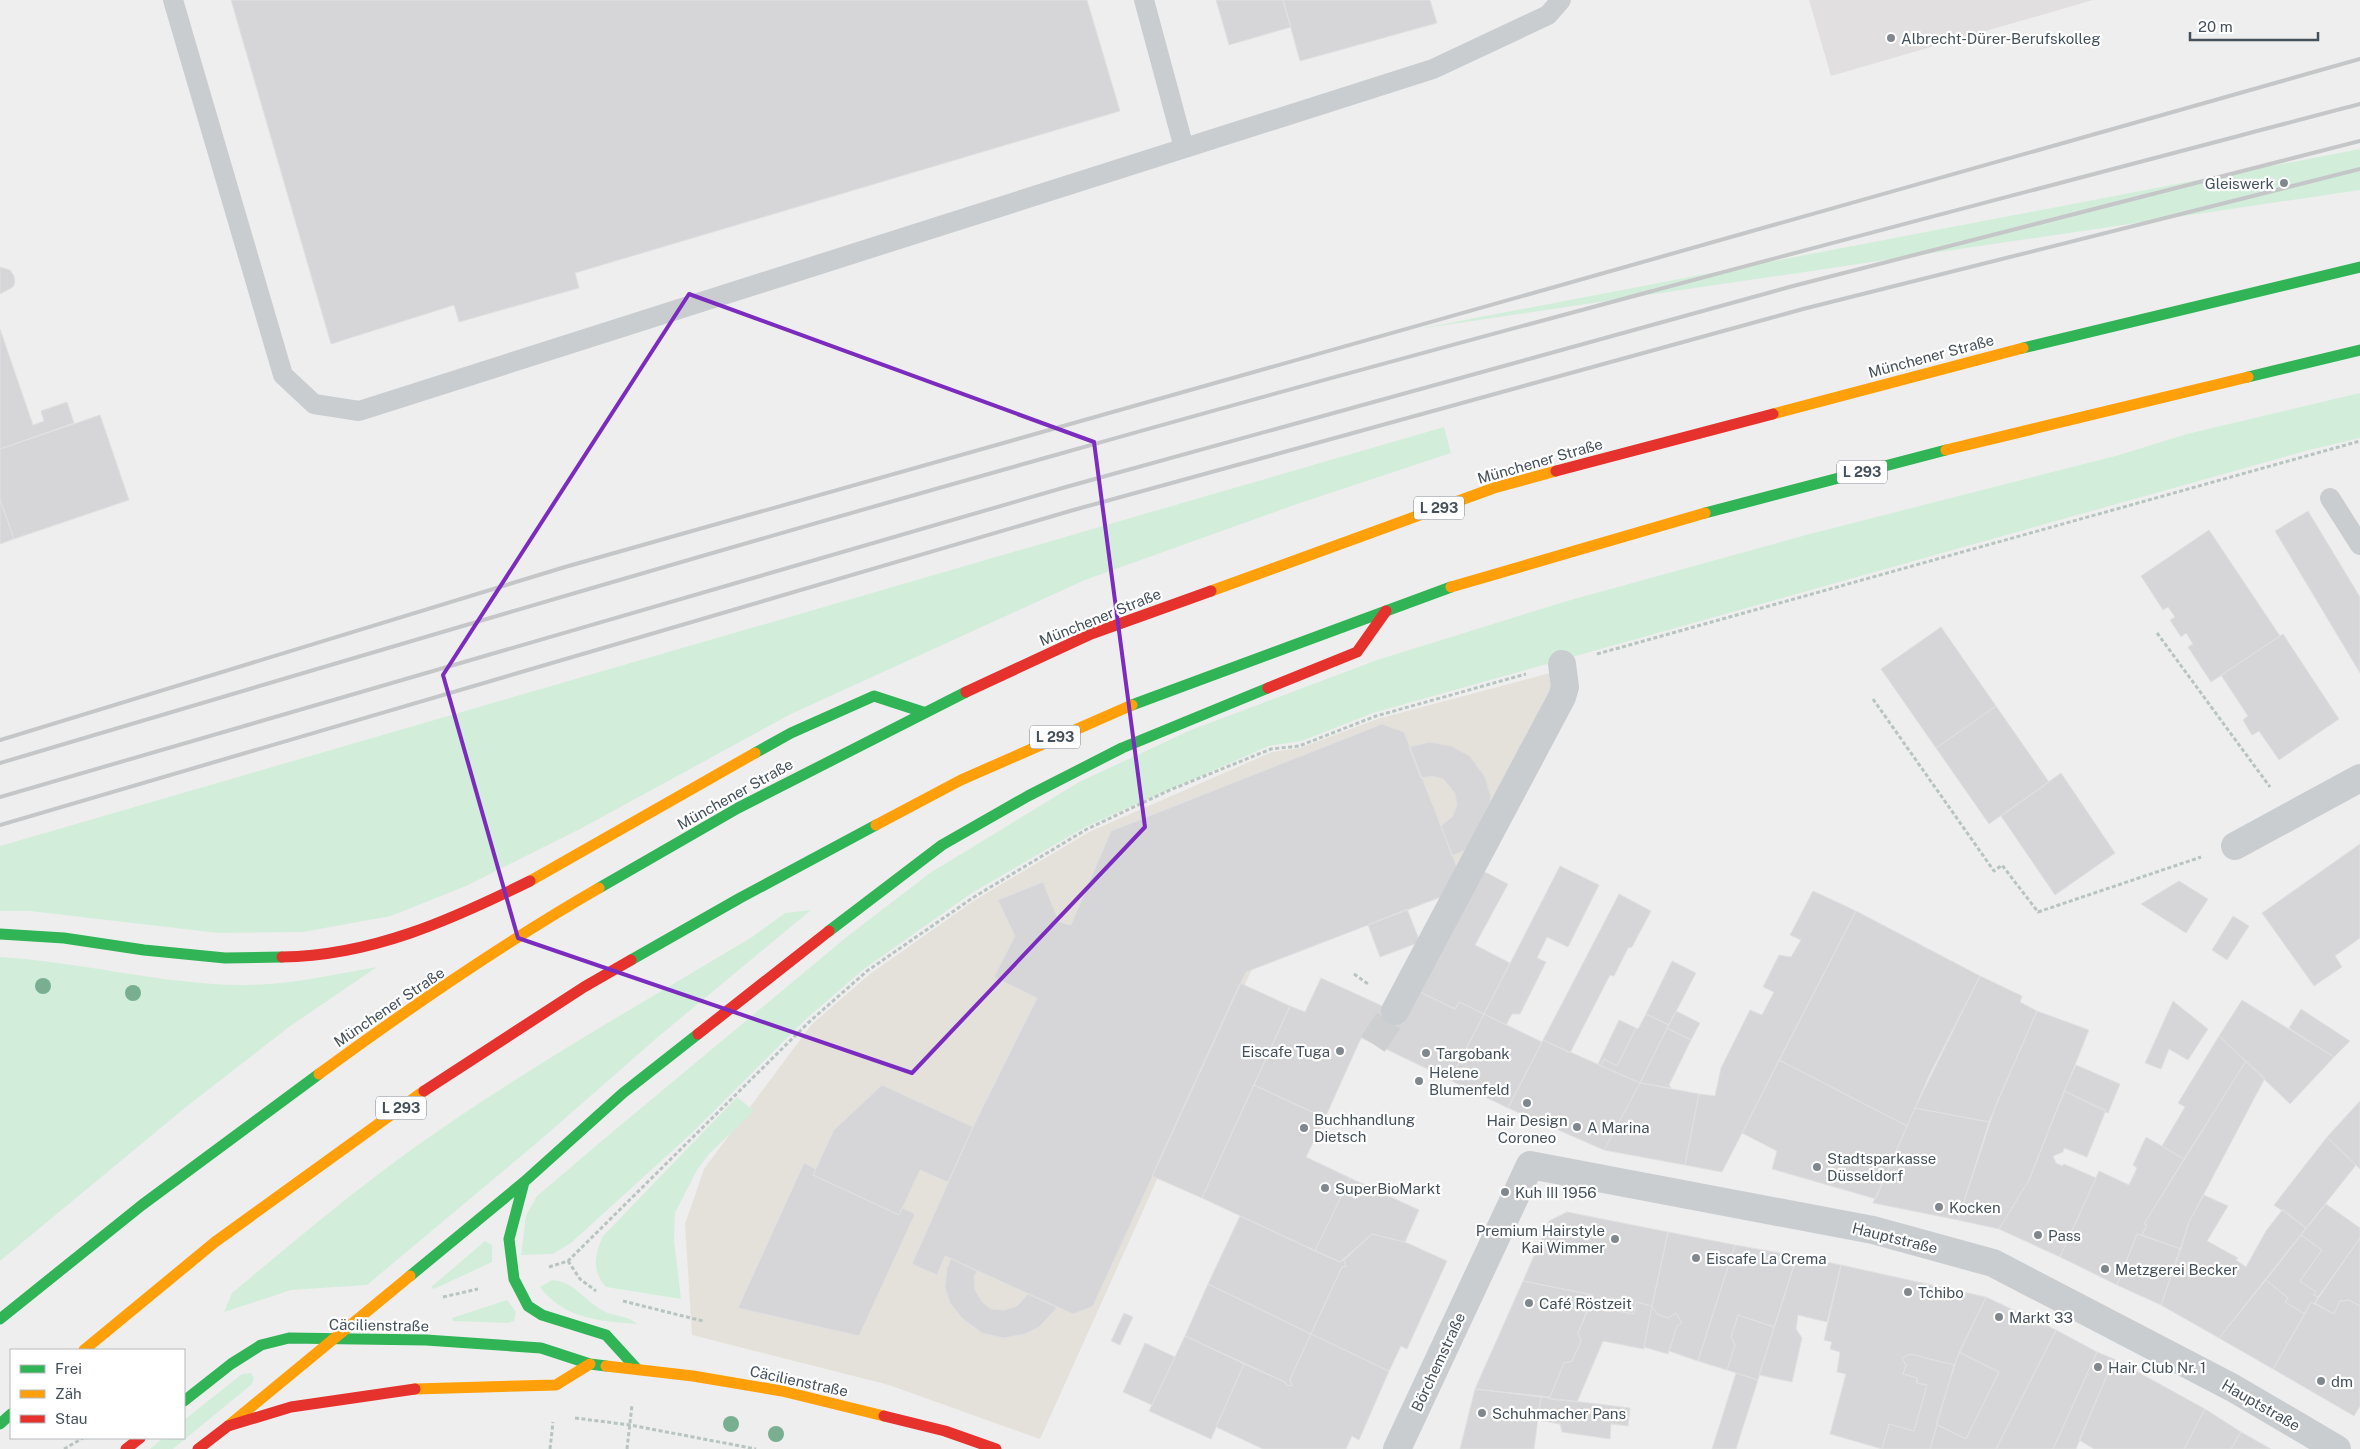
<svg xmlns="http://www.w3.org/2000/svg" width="2360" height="1449" font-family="'Public Sans',sans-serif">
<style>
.commercial{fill:#e4e1db}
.education{fill:#e1dfe0}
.green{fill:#d2eedb}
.building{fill:#d6d6d8;stroke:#e0e0e1}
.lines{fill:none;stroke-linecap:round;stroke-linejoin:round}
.street-tunnel{stroke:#cdcfd0;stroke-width:28;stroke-dasharray:28 14;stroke-linecap:butt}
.path{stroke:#b7c4bf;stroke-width:3;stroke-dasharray:4 2.5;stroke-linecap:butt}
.lane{stroke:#cacdcf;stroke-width:20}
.street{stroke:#cacdcf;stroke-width:28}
.fast{stroke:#30b455;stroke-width:11}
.slow{stroke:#ff9f0a;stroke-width:11}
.jam{stroke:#e5322d;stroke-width:11}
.rail{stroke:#c4c6c7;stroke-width:4}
.tree{fill:#78af91}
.marked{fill:none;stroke:#7b2cbf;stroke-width:4;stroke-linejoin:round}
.poi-dot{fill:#80888e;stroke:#fff;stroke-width:2}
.labels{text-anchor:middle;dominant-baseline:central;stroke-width:4.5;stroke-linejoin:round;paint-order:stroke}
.shield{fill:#fff;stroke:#7d858c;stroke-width:1}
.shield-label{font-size:14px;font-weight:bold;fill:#45515a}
.poi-label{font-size:15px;fill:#45515a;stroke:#fff;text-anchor:start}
.street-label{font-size:15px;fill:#45515a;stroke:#fff}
</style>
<rect width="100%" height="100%" fill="#efeeee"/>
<path class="commercial" d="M1550,673L1562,688L1451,893L1252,969L1040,1439L889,1385L692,1335L685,1224L704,1169L811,1025L870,974L975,900L1089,832L1272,752L1300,748L1377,719Z"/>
<path class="education" d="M1809,0H2093L1831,76Z"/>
<path class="green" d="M2360,149V190L1418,329Z
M2360,393V438L2309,450L1373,713L1302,741L1269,746L1087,826L972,893L864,969L805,1020L693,1132L571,1243L553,1254L521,1255L526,1215L537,1196L604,1139L849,935L930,873L1079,782L1191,730L1377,660L1567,601L1806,535L2119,455L2187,434Z
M1444,427L1451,453L1297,504L1085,580L791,714L582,828L466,886L391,916L303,932L218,933L30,911H0V846Z
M811,910L658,1037L538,1142L367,1285L291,1290L224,1312L232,1293C292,1243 351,1193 415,1147C523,1070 639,1005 752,937L785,913Z
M0,957C80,962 157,983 237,985C284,986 331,975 377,967L289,1027L186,1107L0,1261Z
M737,1097L754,1111L710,1153L697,1170L675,1213L674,1240L681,1299L606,1287C591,1272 595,1253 603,1236Z
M485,1241L492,1245V1262L434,1289L431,1287Z
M552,1280C576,1281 587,1305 608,1313C617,1316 631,1317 637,1324C599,1321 564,1319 540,1287Z
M507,1300L516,1312L514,1321L508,1323L453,1321L452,1318Z
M251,1373L254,1378L252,1384L173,1449H150L163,1438H184V1420L242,1374Z"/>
<path class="building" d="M231,0H1087L1120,111L575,273L579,288L459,322L454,305L331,344Z
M1216,0H1283L1291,27L1229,45Z
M1283,0H1430L1437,23L1300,61Z
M0,267L10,270L14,276L15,282L13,287L0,294Z
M0,329L33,425L44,421L41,411L67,402L74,423L0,449Z
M100,415L129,500L14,539L0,499V449Z
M0,499L14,539L0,544Z
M2308,511L2360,597V673L2275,531Z
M2209,530L2280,636L2211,682L2188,647L2193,644L2186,633L2181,637L2170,620L2175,617L2168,607L2163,610L2141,576Z
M1941,627L1996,706L1936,748L1881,669Z
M2283,634L2339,719L2279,760L2259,731L2252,735L2247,727L2243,720L2248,716L2221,675Z
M1996,706L2049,782L1989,824L1936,748Z
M1382,724L1404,732L1441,826L1458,870L1446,895L1246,972L1093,1306L1073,1314L945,1256L937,1275L912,1264L973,1127L1037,998L994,977L1015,936L998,900L1043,882L1059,922L1071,925L1111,831Z
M1429,742L1451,746L1470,756L1485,777L1491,797L1490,803L1466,850L1452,856L1441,826L1453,816L1457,805L1455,793L1443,779L1433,776L1421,778L1409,747Z
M2061,773L2115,853L2055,895L2001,816Z
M2360,844V938L2335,956L2342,967L2314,986L2262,913Z
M1560,866L1599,885L1568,947L1547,937L1537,958L1546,962L1520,1014H1512L1506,1025L1484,1014Z
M1481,870L1508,884L1475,945L1510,963L1484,1014L1459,1002L1455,1009L1416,990Z
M2179,881L2208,899L2186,933L2141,904Z
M1813,891L1856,911L1722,1172L1685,1165L1699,1094L1715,1096L1721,1068L1750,1010L1762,1015L1774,992L1763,987L1779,955L1791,957L1801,940L1790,935Z
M1619,894L1651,911L1632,947L1628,948L1614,976L1610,975L1570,1053L1543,1040Z
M1407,909L1420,942L1380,957L1368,925Z
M1856,911L1980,976L1929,1076L1907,1126L1779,1060Z
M2233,916L2249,926L2227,960L2212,950Z
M1672,961L1696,973L1669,1025L1646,1014Z
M1980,976L2022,996L2020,1002L2037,1011L1989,1122L1915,1108Z
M1321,978L1402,1015L1384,1048L1361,1038L1325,1118L1254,1085L1290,1006L1305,1012Z
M1240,983L1290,1006L1202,1198L1152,1176Z
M1416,990L1455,1009L1459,1002L1484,1014L1450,1080L1384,1048Z
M2242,1000L2334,1057L2290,1104L2219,1036Z
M2173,1001L2208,1029L2188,1060L2169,1049L2161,1069L2145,1063Z
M2301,1009L2350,1041L2334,1057L2289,1028Z
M1676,1011L1700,1023L1691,1040L1667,1028Z
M2037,1011L2089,1030L2029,1180L1999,1229L1958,1220L1997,1102Z
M1484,1014L1542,1042L1508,1108L1450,1080Z
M1646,1014L1669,1025L1640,1083L1601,1066L1604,1059L1617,1066L1636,1028L1638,1029Z
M1619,1020L1636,1028L1617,1066L1604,1059L1601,1066L1598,1064Z
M1667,1028L1691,1040L1669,1085L1671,1088L1640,1083Z
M2219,1036L2246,1061L2184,1159L2162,1146L2185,1107L2178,1103Z
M1543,1040L1640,1083L1604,1150L1508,1108Z
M1779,1060L1907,1126L1876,1199L1772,1169L1777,1151L1742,1133Z
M2246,1061L2265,1078L2189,1222L2181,1249L2142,1235L2147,1225L2144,1224Z
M2076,1065L2120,1084L2108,1113L2064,1091Z
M1640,1083L1699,1094L1685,1165L1604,1150Z
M882,1085L973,1127L948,1182L920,1170L899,1215L813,1175L834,1130Z
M1254,1085L1325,1118L1306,1157L1350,1178L1315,1251L1202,1198Z
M2064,1091L2106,1110L2087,1157L2064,1148L2063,1152L2053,1156L2056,1163L2062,1166L2064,1164L2096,1178L2060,1257L1999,1229L2029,1180Z
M2360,1101V1169L2327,1137Z
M1915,1108L1989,1122L1958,1220L1873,1203Z
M2146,1137L2184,1159L2144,1224L2147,1225L2142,1235L2137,1234L2117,1285L2060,1257L2099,1171L2129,1185L2137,1168L2133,1165Z
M2327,1137L2356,1165L2306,1228L2274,1205Z
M804,1163L816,1169L813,1175L899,1215L902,1208L915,1214L859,1336L738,1308Z
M1350,1178L1419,1210L1405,1242L1372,1234L1340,1262L1315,1251Z
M2204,1195L2228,1206L2207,1241L2238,1258L2236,1260L2246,1267L2266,1231L2283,1209L2306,1228L2219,1338L2161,1305L2189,1222Z
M2326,1204L2360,1228V1238L2318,1297L2313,1295L2316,1292L2300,1281L2322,1250L2301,1235Z
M1567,1212L1668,1232L1652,1306L1636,1302L1634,1314L1590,1306L1593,1295L1523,1281L1549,1221Z
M1240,1216L1340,1262L1344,1260L1346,1266L1342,1267L1311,1334L1208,1284Z
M1668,1232L1735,1245L1698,1361L1669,1351L1677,1326L1682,1323L1676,1313L1668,1318L1657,1314L1652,1306Z
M1372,1234L1405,1242L1447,1261L1407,1349L1401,1346L1389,1371L1311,1334L1342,1267L1346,1266L1344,1260Z
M2137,1234L2181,1249L2161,1305L2117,1285Z
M2301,1235L2322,1250L2300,1281L2316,1292L2313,1295L2318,1297L2314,1304L2311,1302L2305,1314L2285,1302L2288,1298L2266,1280Z
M2360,1238V1306L2349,1300L2340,1301L2334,1314L2315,1303Z
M1735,1245L1797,1256L1774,1327L1738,1315L1731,1337L1735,1345L1727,1370L1698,1361Z
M1797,1256L1841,1265L1827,1322L1798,1315L1796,1329L1802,1338L1792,1382L1759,1375Z
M951,1259L977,1271L974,1277L975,1290L982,1302L991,1309L1004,1310L1017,1306L1028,1294L1056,1307L1054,1311L1039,1327L1025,1334L1004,1338L982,1333L962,1318L950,1303L945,1287L947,1268Z
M1841,1265L1986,1297L1954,1365L1910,1354L1902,1358L1906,1365L1903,1374L1917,1378V1383L1927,1385L1914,1431L1889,1424L1882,1449L1830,1434L1846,1374L1837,1372L1840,1352L1830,1349L1832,1342L1824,1340Z
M2266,1280L2288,1298L2285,1302L2305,1314L2273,1369L2219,1338Z
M1523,1281L1593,1295L1578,1333L1581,1341L1572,1361L1564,1363L1550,1397L1475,1389Z
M1208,1284L1311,1334L1290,1379L1292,1385L1287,1386L1285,1382L1185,1336Z
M1986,1297L2056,1330L1996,1449H1930L1937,1425L1966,1439L1999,1372L1959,1352Z
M2349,1300L2360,1306V1406L2354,1416L2273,1369L2311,1302L2334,1314L2340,1301Z
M1636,1302L1652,1306L1644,1349L1603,1341L1577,1402L1549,1399L1564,1363L1572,1361L1581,1341L1578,1333L1590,1306L1634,1314Z
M1652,1306L1657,1314L1668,1318L1676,1313L1682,1323L1677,1326L1668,1354L1644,1347Z
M1124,1313L1133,1317L1120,1345L1111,1341Z
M1738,1315L1774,1327L1758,1380L1727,1370L1735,1345L1731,1337Z
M2056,1330L2097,1352L2053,1449H1996Z
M1311,1334L1389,1371L1359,1440L1352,1436L1346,1449H1263L1216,1427L1244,1364L1285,1382L1287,1386L1292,1385L1290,1379Z
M1185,1336L1244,1364L1211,1439L1149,1411Z
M1145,1343L1175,1357L1152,1405L1123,1392Z
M1959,1352L1999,1372L1966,1439L1936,1424Z
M2097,1352L2114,1359L2076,1449H2053Z
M1910,1354L1954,1365L1937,1425L1930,1449H1882L1889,1424L1914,1431L1927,1385L1917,1383V1378L1903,1374L1906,1365L1902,1358Z
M2114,1359L2205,1409L2184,1449H2094L2079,1440Z
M1736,1373L1758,1380L1736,1449H1712Z
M1475,1389L1541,1397L1534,1449H1460Z
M1541,1397L1630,1408L1628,1426L1611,1424L1610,1439L1562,1432L1560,1424L1537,1420Z
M2205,1409L2241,1432L2231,1449H2184Z
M2241,1432L2271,1449H2231Z"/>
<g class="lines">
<path class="street-tunnel" d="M1373,1044L1395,1011"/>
<path class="path" d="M2157,633L2270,787
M1597,654L2360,441
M1873,699L1994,871L2002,865L2038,912L2201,857
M1354,974L1368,984
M568,1261L580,1279L596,1291
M549,1267L568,1261L808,1023L867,971L974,897L1087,829L1170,790L1271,749L1299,746L1376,716L1526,674
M443,1297L478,1289
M623,1301L703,1321
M575,1418L630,1425L756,1449
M64,1449L83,1438
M550,1449L553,1422
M627,1449L632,1405"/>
<path class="lane" d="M173,0L283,375L314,404L359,411L1433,69L1548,15L1561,0
M1144,0L1184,148
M2330,498L2360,545"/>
<path class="street" d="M2235,846L2360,778
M1395,1011L1562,697L1565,687L1562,664
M1397,1449L1530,1165L1873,1230L1993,1263L2233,1388L2337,1449"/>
<path class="fast" d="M2023,348L2360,267
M2248,377L2360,350
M1705,513L1946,450
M1132,705L1451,587
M755,753L791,733L874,696L923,712
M599,888L738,808L966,692
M829,931L942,845L1028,796L1122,748L1268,688
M0,934L64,938L144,950L225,958L282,957
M631,960L740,898L876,825
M524,1182L509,1239L514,1279L528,1306L542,1315L606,1335L637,1369
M410,1276L524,1182L623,1093L698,1034
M0,1319L142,1205L319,1074
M184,1401L231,1364L261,1345L289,1338L426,1340L541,1348L590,1364L606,1366
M0,1424L11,1414"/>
<path class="slow" d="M1773,414L2023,348
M1946,450L2248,377
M1451,587L1705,513
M1211,591L1494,488L1556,471
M876,825L961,780L1132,705
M530,881L755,753
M319,1074C409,1008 502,944 599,888
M84,1350L215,1242L424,1091
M606,1366L693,1376L782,1391L884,1416
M415,1389L556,1385L590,1364
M228,1426L410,1276"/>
<path class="jam" d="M1556,471L1773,414
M1268,688L1357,652L1386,611
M966,692L1091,634L1211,591
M282,957C371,956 451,920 530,881
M698,1034L829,931
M424,1091L584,987L631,960
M884,1416L945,1431L996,1449
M126,1449L140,1438
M198,1449L228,1426L291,1407L415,1389"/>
<path class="rail" d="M0,740L565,567L2360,59
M0,763C350,659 700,555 1052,456C1486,333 1923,219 2360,104
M0,797L1066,487L1793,286L2360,141
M0,825L1070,511L1803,309L2360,169"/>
</g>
<g class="tree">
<circle cx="43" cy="986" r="8"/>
<circle cx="133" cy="993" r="8"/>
<circle cx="731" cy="1424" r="8"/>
<circle cx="776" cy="1434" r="8"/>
</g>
<path class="marked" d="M689,294L1094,442L1145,827L912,1073L518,938L443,675Z"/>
<g class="poi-dot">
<circle cx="1891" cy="38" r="5"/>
<circle cx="2284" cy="183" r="5"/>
<circle cx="1340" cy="1051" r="5"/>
<circle cx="1426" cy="1053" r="5"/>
<circle cx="1419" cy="1081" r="5"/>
<circle cx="1527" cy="1103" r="5"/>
<circle cx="1577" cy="1127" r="5"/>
<circle cx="1304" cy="1128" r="5"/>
<circle cx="1817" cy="1167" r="5"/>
<circle cx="1325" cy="1188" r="5"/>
<circle cx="1505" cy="1192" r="5"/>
<circle cx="1939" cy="1207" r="5"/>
<circle cx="2038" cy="1235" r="5"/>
<circle cx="1615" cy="1239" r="5"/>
<circle cx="1696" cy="1258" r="5"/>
<circle cx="2105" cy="1269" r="5"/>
<circle cx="1908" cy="1292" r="5"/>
<circle cx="1529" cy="1303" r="5"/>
<circle cx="1999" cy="1317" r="5"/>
<circle cx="2098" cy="1367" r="5"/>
<circle cx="2321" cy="1381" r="5"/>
<circle cx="1482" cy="1413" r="5"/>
</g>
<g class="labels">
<g class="shield">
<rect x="1837" y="460.5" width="50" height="23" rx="4"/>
<rect x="1414" y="496.5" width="50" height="23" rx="4"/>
<rect x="1030" y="725.5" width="50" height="23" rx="4"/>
<rect x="376" y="1096.5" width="50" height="23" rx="4"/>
</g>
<g class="shield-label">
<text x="1862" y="472">L 293</text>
<text x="1439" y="508">L 293</text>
<text x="1055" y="737">L 293</text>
<text x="401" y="1108">L 293</text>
</g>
<g class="poi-label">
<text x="1901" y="38">Albrecht-Dürer-Berufskolleg</text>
<text x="2274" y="183" text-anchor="end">Gleiswerk</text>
<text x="1330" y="1051" text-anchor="end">Eiscafe Tuga</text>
<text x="1436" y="1053">Targobank</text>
<text x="1429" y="1072">Helene<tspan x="1429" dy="17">Blumenfeld</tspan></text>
<text x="1314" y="1119">Buchhandlung<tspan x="1314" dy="17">Dietsch</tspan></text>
<text x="1527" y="1120" text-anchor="middle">Hair Design<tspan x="1527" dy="17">Coroneo</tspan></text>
<text x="1587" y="1127">A Marina</text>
<text x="1827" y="1158">Stadtsparkasse<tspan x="1827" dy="17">Düsseldorf</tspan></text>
<text x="1335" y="1188">SuperBioMarkt</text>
<text x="1515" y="1192">Kuh III 1956</text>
<text x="1949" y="1207">Kocken</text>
<text x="1605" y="1230" text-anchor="end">Premium Hairstyle<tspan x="1605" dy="17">Kai Wimmer</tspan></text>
<text x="2048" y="1235">Pass</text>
<text x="1706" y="1258">Eiscafe La Crema</text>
<text x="2115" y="1269">Metzgerei Becker</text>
<text x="1918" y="1292">Tchibo</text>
<text x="1539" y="1303">Café Röstzeit</text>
<text x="2009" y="1317">Markt 33</text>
<text x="2108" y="1367">Hair Club Nr. 1</text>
<text x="2331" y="1381">dm</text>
<text x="1492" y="1413">Schuhmacher Pans</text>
</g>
<g class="street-label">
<text transform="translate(1931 356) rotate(-15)">Münchener Straße</text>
<text transform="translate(1540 461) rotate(-16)">Münchener Straße</text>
<text transform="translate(1100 617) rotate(-22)">Münchener Straße</text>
<text transform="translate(735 794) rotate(-29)">Münchener Straße</text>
<text transform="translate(389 1007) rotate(-34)">Münchener Straße</text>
<text transform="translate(1895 1238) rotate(14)">Hauptstraße</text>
<text transform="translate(379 1325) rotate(1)">Cäcilienstraße</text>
<text transform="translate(1438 1362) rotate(-65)">Börchemstraße</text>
<text transform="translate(799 1381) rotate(12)">Cäcilienstraße</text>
<text transform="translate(2261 1405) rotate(30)">Hauptstraße</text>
</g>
</g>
<rect x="10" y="1349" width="175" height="90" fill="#ffffff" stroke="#b5b9bd"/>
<rect x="20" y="1365" width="25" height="8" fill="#30b455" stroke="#b5b9bd"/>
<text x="55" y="1374" font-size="15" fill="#45515a">Frei</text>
<rect x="20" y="1390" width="25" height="8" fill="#ff9f0a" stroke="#b5b9bd"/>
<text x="55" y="1399" font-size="15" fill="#45515a">Zäh</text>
<rect x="20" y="1415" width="25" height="8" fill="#e5322d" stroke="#b5b9bd"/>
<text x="55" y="1424" font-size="15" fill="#45515a">Stau</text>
<path d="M2190 32v8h128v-8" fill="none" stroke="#45515a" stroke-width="2.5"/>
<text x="2198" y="32" font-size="15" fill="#45515a" stroke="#ffffff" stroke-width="4" paint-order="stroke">20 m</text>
</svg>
